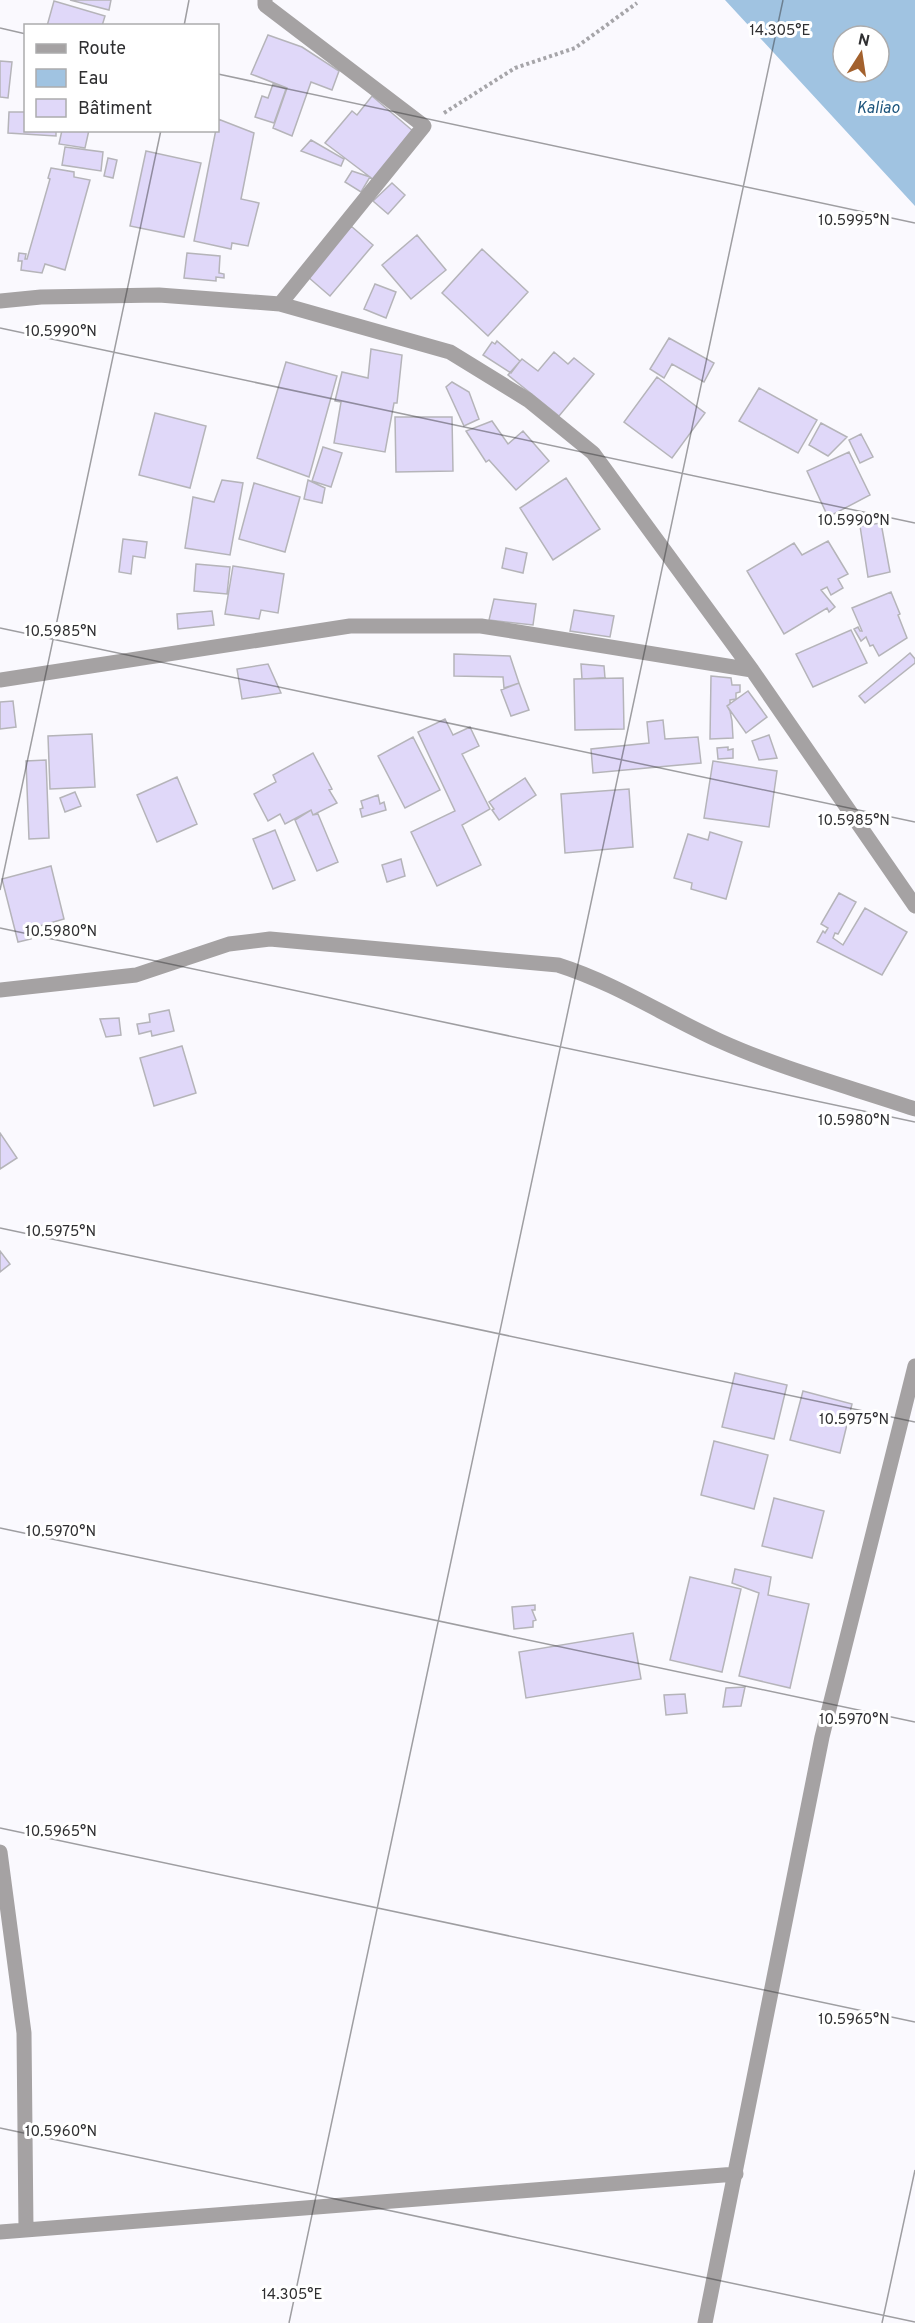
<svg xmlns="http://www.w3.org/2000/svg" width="915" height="2323" font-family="Overpass,sans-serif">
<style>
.water{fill:#a0c3e1;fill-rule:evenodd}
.building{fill:#e0d8f9;stroke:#b5b4b9;stroke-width:1.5}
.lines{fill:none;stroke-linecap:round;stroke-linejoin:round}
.path{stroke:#a6a5a9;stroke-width:4;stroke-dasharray:3 3;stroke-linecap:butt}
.minor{stroke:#a5a2a3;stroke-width:15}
.ticks{fill:none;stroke:#2f2f31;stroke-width:1.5;stroke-opacity:0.45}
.labels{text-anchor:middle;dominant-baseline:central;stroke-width:6;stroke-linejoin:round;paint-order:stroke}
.water-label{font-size:16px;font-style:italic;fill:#1c547c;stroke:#fff}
.ticks-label{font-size:15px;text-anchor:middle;fill:#2f2f31;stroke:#fff;stroke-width:6;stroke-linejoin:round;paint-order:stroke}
</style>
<rect width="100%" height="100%" fill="#faf9fe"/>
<path class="water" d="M725,0H915V206ZM843,36H879V72H843Z"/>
<path class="building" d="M70,0H111L109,10Z
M54,1L105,16L102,26H47Z
M268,35L302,47L339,71L332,90L311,82L292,136L273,128L287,88L251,74Z
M0,61L12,62L8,98L0,97Z
M273,84L286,89L274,123L255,117L262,96L268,98Z
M372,96L413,131L374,180L325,143L352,111L357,115Z
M9,112H26V130H56V136L8,133Z
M218,119L254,133L241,199L259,203L248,246L232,243L231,249L194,241Z
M62,130H89L85,148L59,144Z
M311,140L344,159L341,166L301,151Z
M65,147L103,152L101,171L62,165Z
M146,151L201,163L184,237L130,226Z
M108,158L117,160L113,178L104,176Z
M51,168L74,172V177L90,180L65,270L45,264L42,273L21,270L22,261H18L19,253L26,254L25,259H27L50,179L48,178Z
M352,171L370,177L361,192L345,182Z
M392,183L405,195L388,214L373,201Z
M351,226L373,245L330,296L308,277Z
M417,235L446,270L411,299L382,265Z
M482,249L528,292L488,336L442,293Z
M187,253L220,256L219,273L224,274V278L216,277V281L184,278Z
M375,284L396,292L386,318L364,309Z
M669,338L714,363L704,382L672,364L664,378L650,369Z
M497,341L520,361L511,373L483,355L492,342L495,344Z
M371,349L402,355L397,403H394L385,452L334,443L341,402L335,401L342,372L368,378Z
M554,352L568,364L574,358L594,374L559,416L508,375L522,359L538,371Z
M286,362L337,376L309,477L257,458Z
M657,377L705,413L672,458L624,422Z
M452,382L469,392L479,419L464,426L446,387Z
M759,388L817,420L798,453L739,421Z
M155,413L206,426L190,488L139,475Z
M395,417H452L453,471L396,472Z
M492,421L508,444L523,431L549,461L516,490L489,460L486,462L466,431Z
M821,423L847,437L828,456L809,445Z
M861,434L873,457L860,463L849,440Z
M323,447L342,453L331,487L312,481Z
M849,452L870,495L828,517L807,471Z
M566,478L600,529L553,560L520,508Z
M222,480L243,483L230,555L185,548L193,497L214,502Z
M308,480L325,488L322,503L304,499Z
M254,483L300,497L285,552L239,539Z
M881,523L890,572L868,577L860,526Z
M123,539L147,542L145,558L133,556L131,574L119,572Z
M828,541L848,574L838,579L843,588L831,595L827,587L821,590L835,607L829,612L827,608L784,634L747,571L794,543L802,555Z
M506,548L527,553L523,573L502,568Z
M196,564L230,567L227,594L194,591Z
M233,566L284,574L278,613L261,610L259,619L225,614Z
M891,592L900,614L898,615L907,638L879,656L873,645L870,646L866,637L861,641L854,629L858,627L860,631H862L852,608Z
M494,599L536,604L533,625L489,620Z
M574,610L614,616L610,637L570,631Z
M212,611L214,625L178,629L177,614Z
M851,630L867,663L813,687L796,654Z
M910,653L915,659V663L865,703L859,696Z
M454,654L510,656L519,683L504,688L503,677L454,676Z
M268,664L281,693L242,699L237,669Z
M581,664L604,666L605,678L582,679Z
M711,676L731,678L732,685H740V692L736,693V699L730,700V704L727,706L730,711L732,721L733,738L710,739Z
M623,678L624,729L575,730L574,679Z
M519,683L529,710L511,716L501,690Z
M748,691L767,717L746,733L727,706Z
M13,701L16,727L0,729V702Z
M445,719L453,735L470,727L479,746L462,754L490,809L462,825L481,865L437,886L411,832L455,811L418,732Z
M663,720L665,739L698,737L701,763L593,773L591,749L649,743L647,722Z
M92,734L95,787L50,789L48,736Z
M769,735L777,758L759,760L752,741Z
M413,737L440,790L405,808L378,756Z
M728,747V750L733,749V758L718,759L717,748Z
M313,753L332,789L329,790L337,803L313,815L311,810L285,824L280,814L268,821L254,794L276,782L273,775Z
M46,760L49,838L29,839L26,761Z
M713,761L777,771L769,827L704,818Z
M177,777L197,824L157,842L137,795Z
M525,778L536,795L499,820L492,810L494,809L489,802Z
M629,789L633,847L565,853L561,794Z
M75,792L81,806L65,812L60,798Z
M378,795L380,804L384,802L386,810L362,817L360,809L363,808L361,801Z
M311,810L313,815L318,814L338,862L317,871L295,820Z
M275,830L295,880L273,889L253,839Z
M710,832L742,842L726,899L691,889L692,883L674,878L688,834L708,840Z
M401,859L405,876L387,882L382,865Z
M51,866L64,919L29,929L31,939L18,942L2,879Z
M839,893L856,902L838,934L835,933L833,938L843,945L865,908L907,932L882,975L817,942L823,931L825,933L828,928L821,924Z
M169,1010L174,1031L152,1036L151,1031L139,1034L137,1024L150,1022L149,1014Z
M119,1018L121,1035L106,1037L100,1019Z
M182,1046L196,1093L154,1106L140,1058Z
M0,1133L17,1158L0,1169Z
M0,1251L10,1264L0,1272Z
M735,1373L787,1385L774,1439L722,1427Z
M803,1391L852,1404L840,1453L790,1440Z
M714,1441L768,1455L754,1509L701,1495Z
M774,1498L824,1511L812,1558L762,1546Z
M735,1569L771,1577L768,1595L809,1604L790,1688L739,1676L759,1593L732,1583Z
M690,1577L741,1589L722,1672L670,1660Z
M535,1605V1610H532L536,1620L533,1621V1627L514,1629L512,1607Z
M633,1633L641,1679L526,1698L519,1652Z
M745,1687L741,1706L723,1707L726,1688Z
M685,1694L687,1713L666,1715L664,1695Z"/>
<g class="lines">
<path class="path" d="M444,113L515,68L575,48L637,3"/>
<path class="minor" d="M265,0V5L424,126L280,304
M0,301L41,297L159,295L280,304L450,352L528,400L593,453L752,670L915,906
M0,680L350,626H481L752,670
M0,990L136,975L229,944L270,939L558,965C615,983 665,1016 720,1041C782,1069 850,1087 915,1109
M0,1852L24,2033L26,2230
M0,2232L736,2174
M705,2323L822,1737L915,1366"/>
</g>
<path class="ticks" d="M184,26L189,0M0,28L26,34M218,74L915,223M0,328L915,523M0,628L915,822M0,890L161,130M0,928L915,1122M0,1228L915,1422M0,1528L915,1722M0,1828L915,2022M0,2128L915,2322M289,2323L783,0M882,2323L915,2170"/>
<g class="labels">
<g class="water-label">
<text x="878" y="109">Kaliao</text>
</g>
</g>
<g class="ticks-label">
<text x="780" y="35">14.305°E</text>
<text x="854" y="225">10.5995°N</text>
<text x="61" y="336">10.5990°N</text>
<text x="854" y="525">10.5990°N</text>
<text x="61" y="636">10.5985°N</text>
<text x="854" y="825">10.5985°N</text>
<text x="61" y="936">10.5980°N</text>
<text x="854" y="1125">10.5980°N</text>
<text x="61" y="1236">10.5975°N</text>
<text x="854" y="1424">10.5975°N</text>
<text x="61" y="1536">10.5970°N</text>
<text x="854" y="1724">10.5970°N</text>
<text x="61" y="1836">10.5965°N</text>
<text x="854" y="2024">10.5965°N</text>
<text x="61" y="2136">10.5960°N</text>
<text x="292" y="2299">14.305°E</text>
</g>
<rect x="24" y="24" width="195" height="108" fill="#ffffff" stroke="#acacad" stroke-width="1.5"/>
<rect x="36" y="44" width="30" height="9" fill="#a5a2a3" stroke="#acacad" stroke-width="1.5"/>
<text x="78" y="54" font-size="18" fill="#2f2f31">Route</text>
<rect x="36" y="69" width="30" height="18" fill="#a0c3e1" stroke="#acacad" stroke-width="1.5"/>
<text x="78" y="84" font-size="18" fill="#2f2f31">Eau</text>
<rect x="36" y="99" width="30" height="18" fill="#e0d8f9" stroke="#acacad" stroke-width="1.5"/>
<text x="78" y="114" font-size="18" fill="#2f2f31">Bâtiment</text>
<g transform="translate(861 54) rotate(12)"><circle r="28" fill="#ffffff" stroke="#acacad" stroke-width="1.5"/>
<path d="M0-4.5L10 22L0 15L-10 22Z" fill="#a3612d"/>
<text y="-9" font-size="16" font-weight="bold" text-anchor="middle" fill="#2f2f31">N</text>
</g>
</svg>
